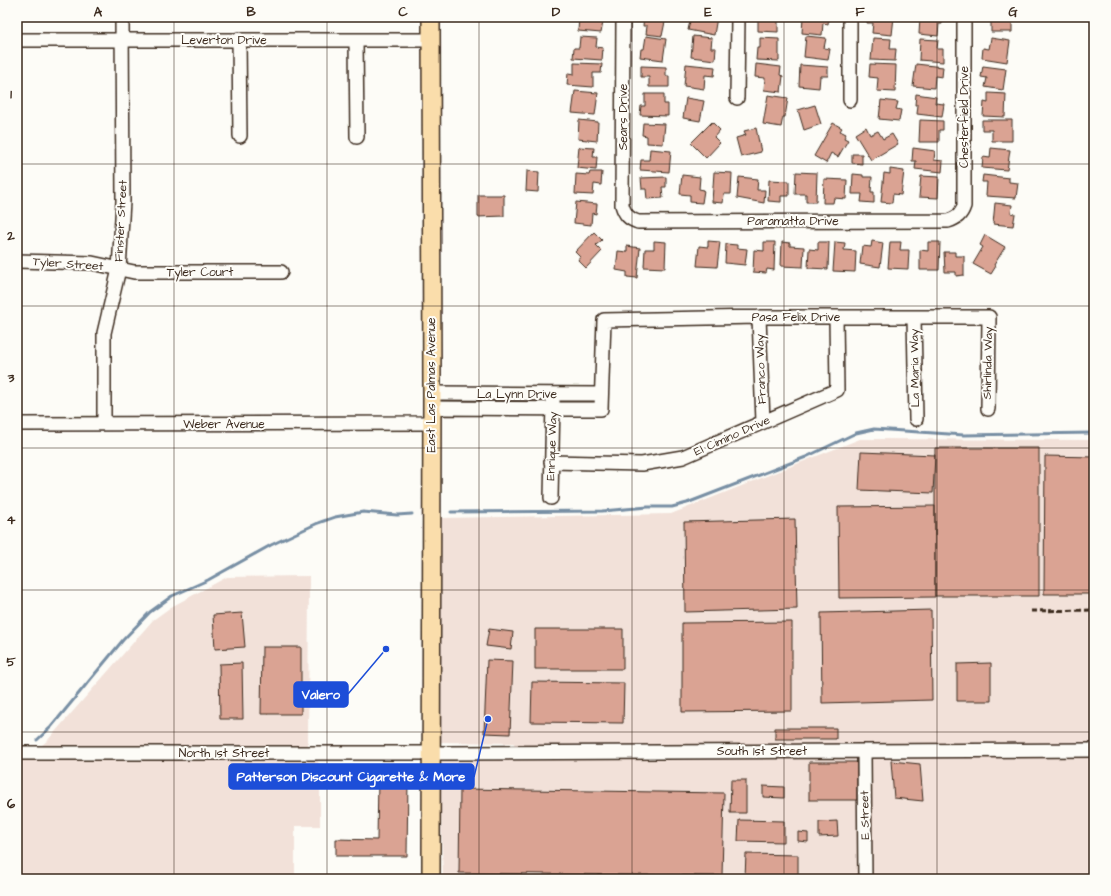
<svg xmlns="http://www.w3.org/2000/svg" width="1111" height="896" font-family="'Architects Daughter',sans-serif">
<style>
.built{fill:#f2e1d9}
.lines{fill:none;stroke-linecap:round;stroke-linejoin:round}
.stream{stroke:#788fa4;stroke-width:3}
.building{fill:#daa393;stroke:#3b2a1e}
.minor-casing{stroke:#3b2a1e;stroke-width:16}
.major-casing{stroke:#3b2a1e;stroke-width:20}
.minor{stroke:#fdfcf7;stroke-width:13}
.major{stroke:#faddab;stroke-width:17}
.rail{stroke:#3b2a1e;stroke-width:3;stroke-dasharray:6 3;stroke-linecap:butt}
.grid{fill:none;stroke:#3b2a1e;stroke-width:1;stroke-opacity:0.55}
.labels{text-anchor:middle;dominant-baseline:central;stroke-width:4;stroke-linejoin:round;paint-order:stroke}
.street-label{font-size:12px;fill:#3b2a1e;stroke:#fdfcf7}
.leader{fill:none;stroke:#1d4ed8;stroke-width:1.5}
.callout-dot{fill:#1d4ed8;stroke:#fdfcf7;stroke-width:1.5}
.callout{fill:#1d4ed8;stroke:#1d4ed8;stroke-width:1.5}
.callout-label{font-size:13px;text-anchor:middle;font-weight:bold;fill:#fff}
.neatline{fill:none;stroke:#3b2a1e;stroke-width:1.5}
.grid-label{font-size:13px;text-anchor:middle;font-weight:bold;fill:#3b2a1e}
</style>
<rect width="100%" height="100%" fill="#fdfcf7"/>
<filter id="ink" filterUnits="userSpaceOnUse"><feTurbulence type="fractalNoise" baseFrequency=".025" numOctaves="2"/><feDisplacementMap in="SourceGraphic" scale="8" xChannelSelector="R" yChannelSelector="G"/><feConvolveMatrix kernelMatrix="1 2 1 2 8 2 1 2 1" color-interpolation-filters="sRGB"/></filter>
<g filter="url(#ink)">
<path class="built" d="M860,439L1094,440V879H443L439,746L515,748L514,743L440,742V518L671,514Z
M309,576L308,747L320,765V826H295V877H17V765L47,741L153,620L171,607L227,577Z"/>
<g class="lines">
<path class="stream" d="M451,512L602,511L648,507H672L687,503L806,457L856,433L874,429L964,435L1094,433
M37,740L51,727L123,640L150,612L172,596L208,580L271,545L318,523L335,517L363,512L397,515L412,514"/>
</g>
<path class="building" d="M579,17H598L597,21L603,22L601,33L578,31Z
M644,17H666L662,36L646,34L647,26H643Z
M691,17H717L714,35L688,30Z
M754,17H778V32L758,31V17Z
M803,17H829L828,24L823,23L822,35L802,33Z
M868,17H894L892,35L872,33L873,23H867Z
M920,17H942V24H939L938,36L919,34Z
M982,17H1012V32H991V21H982Z
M646,36L666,39L663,60L640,57L641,49H644Z
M693,36L712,38L711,48H716L715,60L691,57Z
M806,36L826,38L824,48L830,49L828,60L804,57Z
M580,37L597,38L596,47L603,48L602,60L573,58L574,48H579Z
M760,38L779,39V61L756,60L757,48H760Z
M873,38L891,39L890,49H896L895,61L871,60Z
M991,38L1010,41L1007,62L982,58L983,48L989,49Z
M920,39L938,40L937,49H943V62L919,60Z
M574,63L602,64L601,73H593V87L567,85L568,73L574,74Z
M686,64L715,67L714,76L705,75L704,89L684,86Z
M756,64L781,67L780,75L783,76L781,92L764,90L765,78L755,77Z
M870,64L896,65L895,92L877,91L878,78L869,77Z
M916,64L943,67L942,77L935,76L934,88L913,86Z
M800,65L828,67V76H820L819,88L799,86Z
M641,66L666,67V76H669V87H649V77H641Z
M983,66L1006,69L1003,90L985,87L987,78L981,77Z
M575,91L598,93L595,115L572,113Z
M988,93L1006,94L1005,117L983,116L984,102L988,103Z
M645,94H664V104H668V116L640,115L641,106H645Z
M916,94L936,97L935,103L944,104L942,117L917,114L918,105H915Z
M768,95L788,98L785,117H783L781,127L763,124Z
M686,98L704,101L700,121L683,118Z
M881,100L898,102L896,109L901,110L899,121L879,119Z
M815,105L821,124L804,130L798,110Z
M579,120L598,122L597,141L578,139Z
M920,120L943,121V130H939V142H919Z
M982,120H1012V141H992V130H982Z
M712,122L720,130L714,137L720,143L706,158L691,143Z
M643,123L665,124L663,144L647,143V136L642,135Z
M833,123L842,128L840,131L846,134L844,138L848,140L838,157L831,153L826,163L814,156Z
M866,127L870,135L878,131L883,139L892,134L898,144L871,160L855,134Z
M756,128L761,152L741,157L736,138L746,135L744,131Z
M579,147L594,148L593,157H597L596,170L577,168Z
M913,148L935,151L934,160L943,161L942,172L915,169L916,161H912Z
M991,148L1010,150L1007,170L982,168L983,157L990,158Z
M650,149L671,151L669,172L640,170L641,160H649Z
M852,154H862V164L852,163Z
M890,169L904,171L901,195L893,194L892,203L881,202L884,173L890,174Z
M527,171L539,172L538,192L526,191Z
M590,172H602L601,185L594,184L593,195L575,194L576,174L589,175Z
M714,172L732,173L731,194H724L723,203L712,202Z
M796,172L817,173L816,202H806V194H795Z
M853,174L863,175V177H872L871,192H874V203L861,202L862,194H852Z
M682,175L700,177L699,189L704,190L702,203L690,202V195L680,194Z
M983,175L1009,178V182L1018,183L1016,198L986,196L987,182H982Z
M921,176L939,177L938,198L919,197Z
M666,177V187H662L663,198L647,199L646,189H642L641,178Z
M739,177L758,179L757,190H765L764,203L737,198Z
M824,179L847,180L846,199L834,198L833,203H823Z
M769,180L789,181V196H781V202L768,201Z
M478,195H504V216L478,217Z
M576,202L597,204L596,214L592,213L591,225L574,223Z
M995,203L1012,205L1011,213L1015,214L1013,226L993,224Z
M594,232L602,240L596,245L602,251L586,268L578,260L580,257L575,252Z
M985,235L1005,247L994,265L996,266L991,274L973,264L983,247L980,245Z
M654,241L666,242L665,268L644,267L645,249H654Z
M708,241L720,242L717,267L697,266L699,246L708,247Z
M872,241L883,243L880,267L860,264L862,246L871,247Z
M764,242H775L774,270L767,269L766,273L753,272L754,250L764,251Z
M782,242L790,243V246L804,247L803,267L781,266Z
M818,242H829L828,269L808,268L809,249L818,250Z
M835,242L845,243L844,250L856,251L855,272L833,271Z
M890,242H901L900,250H909L908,269L888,268Z
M928,242H940L939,270H920V250L928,251Z
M726,244L737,245V248L747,249L745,265L725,263Z
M627,246L640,248L637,278L627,277V272L616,270L618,251L627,252Z
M944,252H955V256H964V275L956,276V272H945Z
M935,448H1039V596H935Z
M861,452L935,455L933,493L859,490Z
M1045,456L1094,457V594H1044Z
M935,506V597L839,598L838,507Z
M795,519L797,609L685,612L684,522Z
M931,610L932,700L822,703L821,613Z
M242,613L245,647L215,649L213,615Z
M792,622V711L682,712V623Z
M489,629L513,632L511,649L486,646Z
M535,629H623V669H535Z
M262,647H301V714H261Z
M487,660L513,661L510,734L484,733Z
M242,663L243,719H220L219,664Z
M991,663V701H957V664Z
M532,682L624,683L623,723L531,722Z
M775,728H836V739H775Z
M891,761L920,764L923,801L894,798Z
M809,762H857V800H809Z
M378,779H408L407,856H336V839L377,840Z
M731,780H746V813H730Z
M763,786L784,787V798L763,797Z
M460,789L724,793L722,876L459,873Z
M739,820L784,821V842L738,841Z
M837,821L838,836L819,837V822Z
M798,832L808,833V842L798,841Z
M746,854L798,855V877H745Z"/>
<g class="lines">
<defs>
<path id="minor" d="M623,17L622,205C625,215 629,219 638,222L948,221C957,218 961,215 964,206V17
M239,39L240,136
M17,40H431
M356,40L357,137
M737,98L738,17
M850,100V17
M17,261L92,263L134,272H281
M759,317L763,422
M914,317L916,419
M432,393L601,394
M432,408L601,409L604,320L759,317H989L988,409
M17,424L431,423
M104,424V333L119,269L123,201L122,17
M551,462L642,464L683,457L837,390L836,317
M551,498L553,401
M864,751L865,879
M17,753H444L1094,750"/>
<path id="major" d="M431,17L432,393L431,879"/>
</defs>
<use href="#minor" class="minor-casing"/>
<use href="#major" class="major-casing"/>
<use href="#minor" class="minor"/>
<use href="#major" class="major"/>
<path class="rail" d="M1031,611L1094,610"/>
</g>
</g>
<path class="grid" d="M174,17V879M327,17V879M479,17V879M632,17V879M784,17V879M937,17V879M17,164H1094M17,306H1094M17,448H1094M17,590H1094M17,732H1094"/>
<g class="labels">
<g class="street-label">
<text x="224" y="40">Leverton Drive</text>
<text transform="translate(623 117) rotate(-90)">Sears Drive</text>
<text transform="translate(964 117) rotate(-90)">Chesterfield Drive</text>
<text transform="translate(121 221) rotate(-87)">Finster Street</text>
<text x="793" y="221">Paramatta Drive</text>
<text transform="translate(68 264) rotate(4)">Tyler Street</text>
<text x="200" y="272">Tyler Court</text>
<text x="796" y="317">Pasa Felix Drive</text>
<text transform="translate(988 363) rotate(-89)">Shirlinda Way</text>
<text transform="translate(915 368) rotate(-91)">La Maria Way</text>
<text transform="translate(761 369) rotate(-92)">Franco Way</text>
<text transform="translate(431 385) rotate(-90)">East Las Palmas Avenue</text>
<text x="517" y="394">La Lynn Drive</text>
<text x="224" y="424">Weber Avenue</text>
<text transform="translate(732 436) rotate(-24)">El Cimino Drive</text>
<text transform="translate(552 446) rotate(-88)">Enrique Way</text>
<text x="762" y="751">South 1st Street</text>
<text x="224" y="753">North 1st Street</text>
<text transform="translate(865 815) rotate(-91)">E Street</text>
</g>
</g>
<path class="leader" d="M386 649L348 694M488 719L474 777"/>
<g class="callout-dot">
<circle cx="386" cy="649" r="4"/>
<circle cx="488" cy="719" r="4"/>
</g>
<g class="callout">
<rect x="294" y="682" width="54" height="25" rx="4"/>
<rect x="229" y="764" width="245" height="25" rx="4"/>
</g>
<g class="callout-label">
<text x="321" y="699">Valero</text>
<text x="351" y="781">Patterson Discount Cigarette &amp; More</text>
</g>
<rect width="1111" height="896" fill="none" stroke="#fdfcf7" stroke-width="44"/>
<rect x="22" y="22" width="1067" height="852" class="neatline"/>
<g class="grid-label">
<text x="98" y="16">A</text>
<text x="251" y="16">B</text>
<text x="403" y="16">C</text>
<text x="556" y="16">D</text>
<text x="708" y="16">E</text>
<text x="860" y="16">F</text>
<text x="1013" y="16">G</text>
<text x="11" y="98">1</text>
<text x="11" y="240">2</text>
<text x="11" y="382">3</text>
<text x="11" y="524">4</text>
<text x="11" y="666">5</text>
<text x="11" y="808">6</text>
</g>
</svg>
